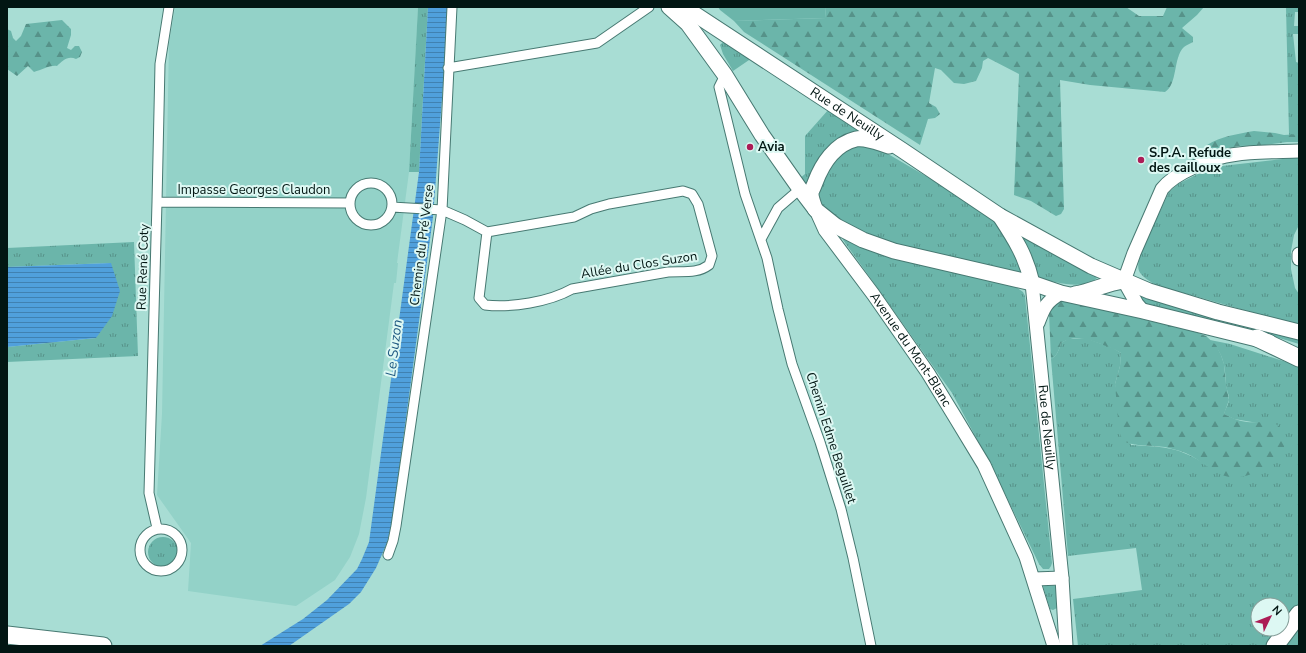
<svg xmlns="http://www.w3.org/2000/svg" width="1306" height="653" font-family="'Nunito Sans',sans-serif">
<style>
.built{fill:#93d2c8}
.grass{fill:url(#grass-tufts)}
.forest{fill:url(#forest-firs)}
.garden{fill:#6bb5aa}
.water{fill:url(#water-rules)}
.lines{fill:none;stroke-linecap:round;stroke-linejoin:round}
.street-casing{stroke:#477972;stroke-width:11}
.secondary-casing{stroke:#477972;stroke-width:15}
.primary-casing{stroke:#477972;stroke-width:17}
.highway-casing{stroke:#477972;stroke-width:19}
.street{stroke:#fff;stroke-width:9}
.secondary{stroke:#fff;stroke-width:13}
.primary{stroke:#fff;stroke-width:15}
.highway{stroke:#fff;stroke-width:17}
.poi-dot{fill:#ac1c56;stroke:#ddf8f3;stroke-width:1.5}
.labels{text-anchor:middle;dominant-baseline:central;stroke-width:4;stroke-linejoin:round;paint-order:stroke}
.street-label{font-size:13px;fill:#021613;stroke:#ddf8f3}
.poi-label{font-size:13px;font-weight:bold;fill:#021613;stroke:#ddf8f3;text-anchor:start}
.water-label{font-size:14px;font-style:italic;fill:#1d5780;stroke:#ddf8f3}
</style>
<defs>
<pattern id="grass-tufts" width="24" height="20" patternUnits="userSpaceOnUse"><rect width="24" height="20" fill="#6bb5aa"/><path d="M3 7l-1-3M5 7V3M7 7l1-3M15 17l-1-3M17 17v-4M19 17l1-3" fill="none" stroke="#569289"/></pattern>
<pattern id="forest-firs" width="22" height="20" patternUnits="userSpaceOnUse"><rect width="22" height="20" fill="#6bb5aa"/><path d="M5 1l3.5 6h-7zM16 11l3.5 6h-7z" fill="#569289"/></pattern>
<pattern id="water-rules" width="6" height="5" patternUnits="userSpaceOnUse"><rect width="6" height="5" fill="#50a0dc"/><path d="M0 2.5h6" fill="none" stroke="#4081b1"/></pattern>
</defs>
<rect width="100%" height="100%" fill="#a8ddd4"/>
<path class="built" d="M175,7H418L409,172L397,263H398L396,283H394L366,498L359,534L350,557L335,580L296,606L188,591L191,543L157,495L162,414L169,43Z"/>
<path class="grass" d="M418,7H428L419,172H409Z
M1286,7H1299V12H1295L1294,26H1299V34H1293L1296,62L1299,63V135H1289Z
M724,41L752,58L733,71L723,54L720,45Z
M829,109L868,135L823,157L805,187L799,179L805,174V136Z
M859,145L883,151L965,199L988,216L997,224L1018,257L1022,273L930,254L873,237L836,218L820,202L819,195V187L832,163L844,150Z
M1299,157V225L1294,235L1291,251V269L1295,288L1299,294V325C1264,316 1229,306 1195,296C1178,291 1153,288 1141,274C1136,269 1139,260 1140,254L1169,192L1178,184L1198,174L1222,166Z
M842,236L1016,287L1023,292L1025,296L1052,563L1051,566L1049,569H1043L1039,564L992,467L952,393L869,276L843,240Z
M1021,236L1096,276L1097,278C1083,291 1055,282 1039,278Z
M134,242L138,356L7,362V347L96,338L111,263L7,267V248Z
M1141,295L1299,338V344L1269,335L1148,307L1141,299Z
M1085,338L1113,348L1121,353L1120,366L1115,384L1131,445C1160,447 1176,446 1202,462L1258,423L1234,419L1224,414C1225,409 1229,404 1229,399C1229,394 1226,389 1226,384C1225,366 1224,354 1210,340L1230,344L1299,366V603L1282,628V605H1258V629H1282L1269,646H1078L1073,599L1142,590L1136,548L1068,556L1051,359C1057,356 1059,350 1061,343L1068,339Z
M148 552a15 15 0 1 1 30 0a15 15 0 1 1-30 0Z
M1043,586H1057L1059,607L1053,610L1050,609Z
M1299,624V646H1281Z"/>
<path class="forest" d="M825,7H1126L1139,16H1163L1167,7H1204L1197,15L1182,28L1193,37V42C1190,44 1186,45 1184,47C1173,57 1178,84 1165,92L1090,85L1060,80L1064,209L1061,214L1056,216L1031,201L1014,195L1019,74L988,58L983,61L982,68L976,81L964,84L954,83L941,70L935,68L929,103L936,107L940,114L935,118L928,119L920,145L744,32L734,21L826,18Z
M62,20L71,29V35L67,48L71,50L75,46H79L82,52L80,57L76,59C68,55 62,61 57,66C49,65 42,70 34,72L28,66L17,76L7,69V29L11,31L13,38L16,41L21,36L26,24Z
M1254,131L1275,133L1284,135L1299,134V142H1287L1265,145L1239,146L1217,150L1209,153L1207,145C1221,136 1238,134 1254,131Z
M1063,300L1196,332L1206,336L1216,345L1221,355L1224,364L1226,384L1229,400L1224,414C1232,418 1239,421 1247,422C1257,423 1272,420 1280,427C1285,431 1286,441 1284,447C1274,466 1244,484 1222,475C1207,469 1197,456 1180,451C1175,450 1170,448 1165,447C1151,445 1136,447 1123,441L1119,431L1115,384L1120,366L1121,353C1113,348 1106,346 1098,343C1083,338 1075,335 1061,343C1059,350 1057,356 1051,359L1049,313L1053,305Z"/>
<path class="garden" d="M718,7H825L826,18L734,21L720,10Z"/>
<path class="water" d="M428,7H449L433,217L392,523L387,543L376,568L361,592L349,604L289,646H260L303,619L327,600L357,569L362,559L369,542L419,172Z
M111,263L120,291L112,316L96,338L7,347V267Z"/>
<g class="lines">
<defs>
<path id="street" d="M448,68L597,43L649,7
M725,75L719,87L745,194L767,258L778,309L792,364L820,442L841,509L853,558L871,646
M350 204a21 21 0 1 1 42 0a21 21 0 1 1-42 0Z
M157,202L350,203
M392,207L442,210L465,220L487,232L574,217L591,209L609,204L683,191L692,194L698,204L712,256L709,265C697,274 683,271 668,272L572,289C549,302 511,308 485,305L479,298L487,232
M761,239L778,208L800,189
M157,528L149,493L157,202L160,64L169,7
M140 550a21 21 0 1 1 42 0a21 21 0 1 1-42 0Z
M388,555L393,541L396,526L442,210L452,7"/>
<g id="secondary">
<path id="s1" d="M816,210L825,230L873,294L928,373L955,417L984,465L1026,557L1054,646"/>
<path d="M1299,254V259"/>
<path id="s2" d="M1032,283L1062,578L1066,646"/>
<path d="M1143,311L1137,304L1124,281L1134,253L1162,189C1170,179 1181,173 1192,168C1201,164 1209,160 1218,158C1244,151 1272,152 1299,151"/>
<path d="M1038,323C1044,307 1046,302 1061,293"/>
<path d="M1034,579L1062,578"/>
</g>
<g id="primary">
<path d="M669,7L688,24L725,75L762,135L800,189L816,210L836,226L863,240L894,251L1032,283L1061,293L1143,311L1269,342"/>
<path id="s3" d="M684,7L902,150L1000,216L1091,266L1149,291L1182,301L1218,312L1299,332"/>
<path d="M815,209C814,205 811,199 811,194C811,191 814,186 815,183C822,164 835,144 856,139C866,137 879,143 889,146"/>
<path d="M1000,216C1015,239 1026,256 1032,283"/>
<path d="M1075,294C1093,291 1106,283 1124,281"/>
</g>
<path id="highway" d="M1257,338L1299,358
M7,635L103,646
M1275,646L1299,614"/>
</defs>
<use href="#street" class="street-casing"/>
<use href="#secondary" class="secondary-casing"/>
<use href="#primary" class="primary-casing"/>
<use href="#highway" class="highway-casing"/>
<use href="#street" class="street"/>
<use href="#secondary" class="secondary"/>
<use href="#primary" class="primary"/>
<use href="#highway" class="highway"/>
</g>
<g class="poi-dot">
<circle cx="750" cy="147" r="4"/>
<circle cx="1141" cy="160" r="4"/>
</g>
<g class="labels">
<g class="street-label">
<text stroke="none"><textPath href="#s3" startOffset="195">Rue de Neuilly</textPath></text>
<text x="254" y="190">Impasse Georges Claudon</text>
<text transform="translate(422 245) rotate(-83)">Chemin du Pré Verse</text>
<text transform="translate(639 265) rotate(-9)">Allée du Clos Suzon</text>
<text transform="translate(143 267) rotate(-88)">Rue René Coty</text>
<text stroke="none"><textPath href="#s1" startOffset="169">Avenue du Mont-Blanc</textPath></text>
<text stroke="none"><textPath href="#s2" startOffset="145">Rue de Neuilly</textPath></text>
<text transform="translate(831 438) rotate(72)">Chemin Edme Beguillet</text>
</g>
<g class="poi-label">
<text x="758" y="147">Avia</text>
<text x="1149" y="153">S.P.A. Refude<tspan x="1149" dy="15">des cailloux</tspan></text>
</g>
<g class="water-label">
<text transform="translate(394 348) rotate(-83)">Le Suzon</text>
</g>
</g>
<rect width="1306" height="653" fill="none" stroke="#021613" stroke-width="16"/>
<g transform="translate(1270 617) rotate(47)"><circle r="19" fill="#ddf8f3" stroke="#859e99"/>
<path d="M0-3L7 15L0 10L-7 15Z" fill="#ac1c56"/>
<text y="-6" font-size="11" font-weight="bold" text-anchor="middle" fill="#021613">N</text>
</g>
</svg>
